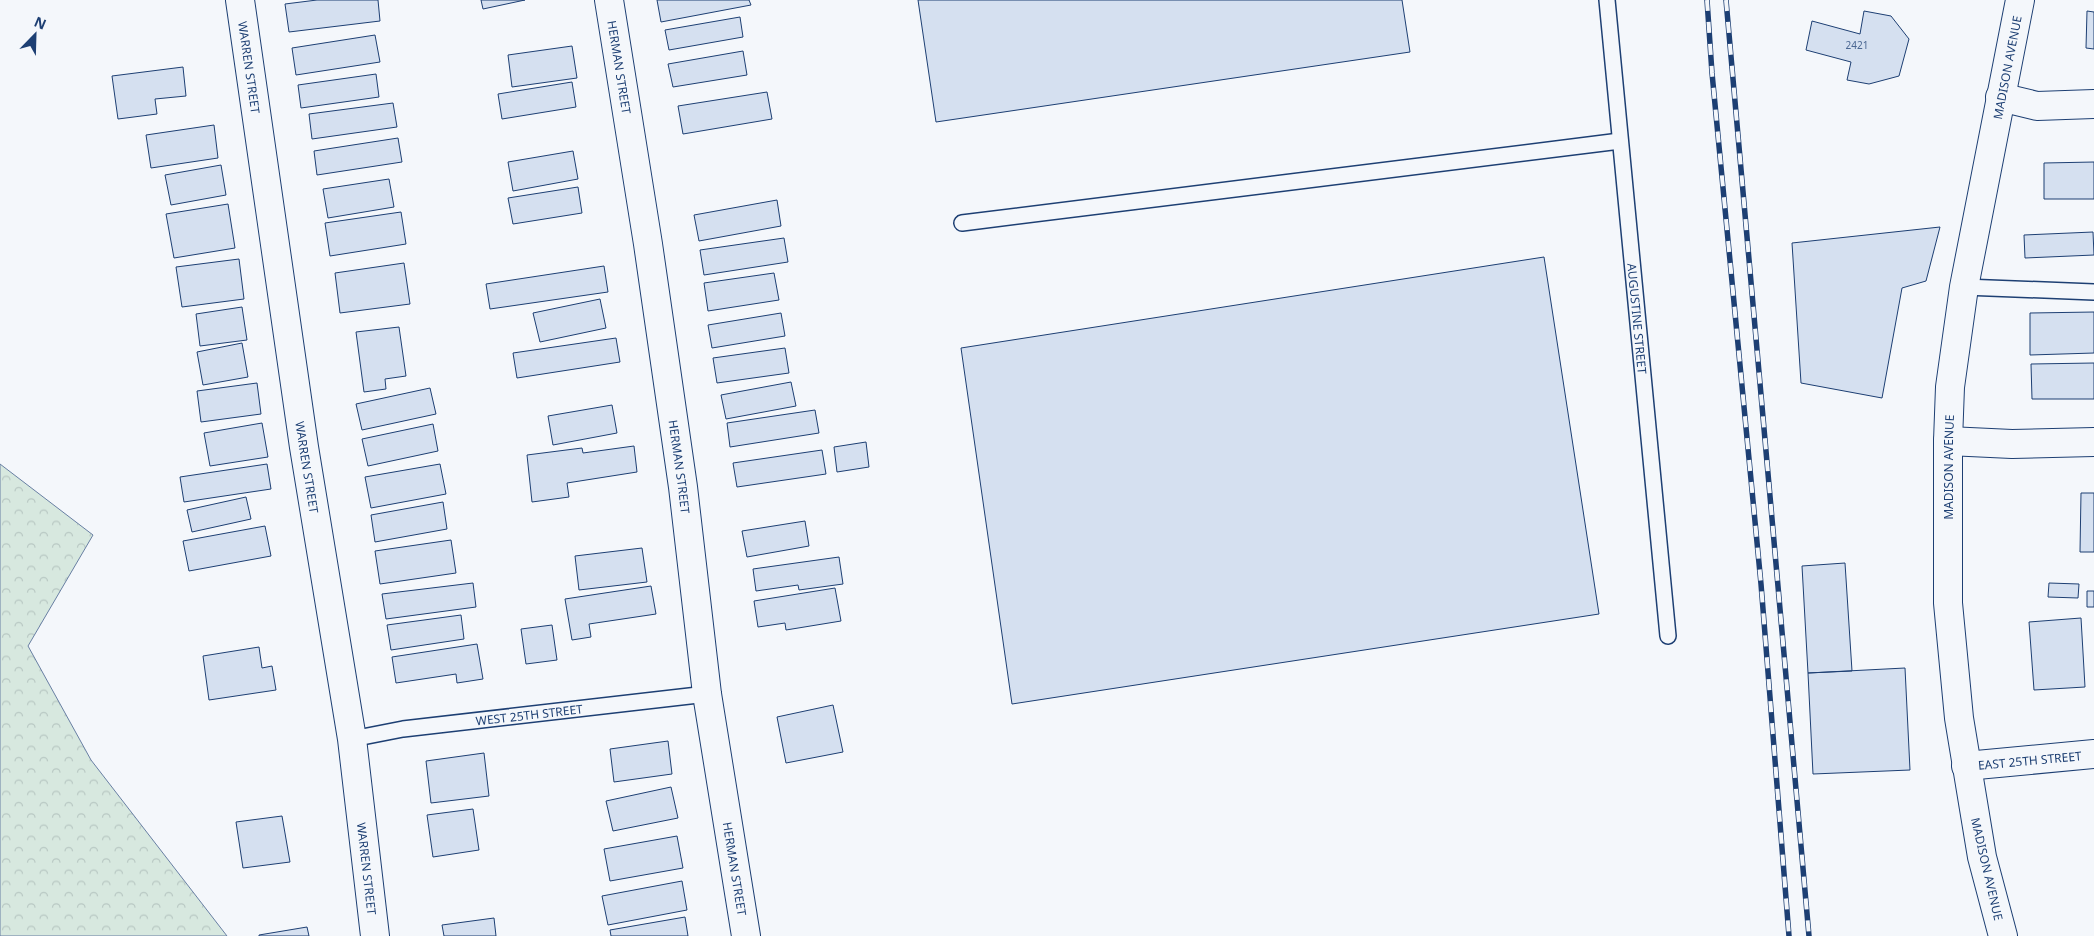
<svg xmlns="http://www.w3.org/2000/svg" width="2094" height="936" font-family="'Noto Sans',sans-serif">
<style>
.forest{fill:url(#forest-crowns);stroke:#687fa3}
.building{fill:#d5e0f0;stroke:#1d3f73}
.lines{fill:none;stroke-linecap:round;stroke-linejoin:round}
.lane-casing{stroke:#1d3f73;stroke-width:18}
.street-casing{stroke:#1d3f73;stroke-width:30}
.primary-casing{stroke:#1d3f73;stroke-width:30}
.lane{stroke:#f4f7fb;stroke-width:15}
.street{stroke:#f4f7fb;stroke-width:28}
.primary{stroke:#f4f7fb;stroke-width:28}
.rail-casing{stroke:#1d3f73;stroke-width:5.5}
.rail{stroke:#f4f7fb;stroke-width:4;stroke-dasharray:11;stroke-linecap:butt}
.labels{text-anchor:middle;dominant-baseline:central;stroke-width:4;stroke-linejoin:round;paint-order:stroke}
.number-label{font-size:10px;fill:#4b6792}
.street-label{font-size:12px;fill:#1d3f73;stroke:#f4f7fb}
</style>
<defs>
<pattern id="forest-crowns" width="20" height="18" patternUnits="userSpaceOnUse" patternTransform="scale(1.25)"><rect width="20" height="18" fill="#d7e8df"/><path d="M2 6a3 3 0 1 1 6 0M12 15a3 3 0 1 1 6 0" fill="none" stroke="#b8c8c3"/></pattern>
</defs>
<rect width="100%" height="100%" fill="#f4f7fb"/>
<path class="forest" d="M0,464L93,535L28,646L91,760L227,936H0Z"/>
<path class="building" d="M317,0H378L380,21L289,32L285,4Z
M481,0H525L483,9Z
M657,0H749L751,5L661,22Z
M918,0H1402L1410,52L936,122Z
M1864,11L1891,16L1909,39L1899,76L1869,84L1847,80L1851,62L1806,50L1812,21L1860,34Z
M2087,11L2094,12V49L2086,48Z
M740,17L743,37L669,50L665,30Z
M375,35L380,62L296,75L292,48Z
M572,46L577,78L512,87L508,55Z
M743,51L747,75L673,87L668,64Z
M183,67L186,96L155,99L157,114L118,119L112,76Z
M376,74L379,97L301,108L298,85Z
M572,82L576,107L502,119L498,94Z
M767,92L772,119L683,134L678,106Z
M393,103L397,127L312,139L309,114Z
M214,125L218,158L151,168L146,135Z
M398,138L402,162L317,175L314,151Z
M573,151L578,179L513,191L508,162Z
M2094,162V199H2044V163Z
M221,165L226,195L171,205L165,175Z
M389,179L394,207L328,218L323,189Z
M578,187L582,213L513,224L508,198Z
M777,200L781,226L699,241L694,215Z
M228,204L235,248L174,258L166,214Z
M401,212L406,244L330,256L325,223Z
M1940,227L1926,281L1902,288L1882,398L1801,383L1792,243Z
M2093,232L2094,255L2025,258L2024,235Z
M784,238L788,262L704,275L700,250Z
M1544,257L1599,614L1012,704L961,348Z
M239,259L244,299L182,307L176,267Z
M404,263L410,304L340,313L335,273Z
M604,266L608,292L490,309L486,284Z
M774,273L779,300L708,311L704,283Z
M600,299L606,328L540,342L533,313Z
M242,307L247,340L200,346L196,314Z
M2094,312V353L2030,355V313Z
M781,313L785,336L712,348L708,325Z
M399,327L406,376L385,379L386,389L364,392L356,332Z
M616,338L620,362L517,378L513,353Z
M242,343L248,377L203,385L197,352Z
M785,348L789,373L717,383L713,358Z
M2094,363V399H2032L2031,364Z
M791,382L796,406L726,419L721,395Z
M257,383L261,414L201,422L197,391Z
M430,388L436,414L362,430L356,404Z
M612,405L617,433L553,445L548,416Z
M815,410L819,433L730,447L727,423Z
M262,423L268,457L210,466L204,433Z
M433,424L438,451L368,466L362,439Z
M866,442L869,467L837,472L834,447Z
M634,446L637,472L567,483L569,497L532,502L527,455L582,448L583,453Z
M822,450L826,474L737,487L733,463Z
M267,464L271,489L184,502L180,477Z
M440,464L446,494L371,508L365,477Z
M2081,493H2094V552H2080Z
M246,497L251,519L192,532L187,510Z
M443,502L447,529L375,542L371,515Z
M805,521L809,546L747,557L742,531Z
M265,526L271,556L189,571L183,541Z
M451,540L456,573L380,584L375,551Z
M642,548L647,582L579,590L575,556Z
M839,557L843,584L799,590L798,585L756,591L753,569Z
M1845,563L1852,671L1808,673L1802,566Z
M473,583L476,607L386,619L382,594Z
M2049,583L2079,584L2078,598L2048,597Z
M651,586L656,614L589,624L591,637L572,640L565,599Z
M835,588L841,621L786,630L785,623L758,627L754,601Z
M2087,591H2094V607H2087Z
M461,615L464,639L391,650L387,625Z
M2081,618L2085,687L2034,690L2029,622Z
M552,625L557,660L526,664L521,629Z
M477,644L483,679L457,683L456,674L396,683L392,657Z
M259,647L262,668L272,666L276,690L209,700L203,656Z
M1905,668L1910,770L1813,774L1808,673Z
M833,705L843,752L786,763L777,717Z
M668,741L672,774L614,782L610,749Z
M484,753L489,796L431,803L426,761Z
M671,787L678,818L613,831L606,801Z
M473,809L479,850L433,857L427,815Z
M282,816L290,862L243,868L236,822Z
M677,836L683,868L610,881L604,849Z
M682,881L687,910L608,925L602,896Z
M685,917L688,936H611L610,930Z
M494,918L496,936H444L442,925Z
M307,927L309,936H259V935Z"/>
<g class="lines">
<defs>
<g id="lane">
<path id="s1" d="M1607,0L1668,636"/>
<path d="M962,223L1620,141"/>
<path d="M1964,287L2094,292"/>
<path id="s2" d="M352,739L403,729L707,694"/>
</g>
<g id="street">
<path id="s3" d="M240,0L304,447L352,739L375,936"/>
<path id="s4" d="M609,0L648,244L683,487L707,694L746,936"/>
<path d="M2000,97L2037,106L2094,104"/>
<path d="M1948,441L2012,444L2094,442"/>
<path id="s5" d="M1966,766L2094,754"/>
</g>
<g id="primary">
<path id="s6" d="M2003,936L1982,857L1959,718L1948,603V441L1950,387L1964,287L2020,0"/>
</g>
</defs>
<use href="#lane" class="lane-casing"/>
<use href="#street" class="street-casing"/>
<use href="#primary" class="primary-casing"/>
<use href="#lane" class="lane"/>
<use href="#street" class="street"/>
<use href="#primary" class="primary"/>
<defs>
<path id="rail" d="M1707,0L1712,73L1761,584L1789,936
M1726,0L1809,936"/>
</defs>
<use href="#rail" class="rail-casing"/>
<use href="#rail" class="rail"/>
</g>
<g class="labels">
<g class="number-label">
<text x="1857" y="45">2421</text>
</g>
<g class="street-label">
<text stroke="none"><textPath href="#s3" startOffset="68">WARREN STREET</textPath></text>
<text stroke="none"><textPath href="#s4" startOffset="68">HERMAN STREET</textPath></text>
<text stroke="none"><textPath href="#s6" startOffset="879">MADISON AVENUE</textPath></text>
<text stroke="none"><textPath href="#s1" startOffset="320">AUGUSTINE STREET</textPath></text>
<text stroke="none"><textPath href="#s6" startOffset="474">MADISON AVENUE</textPath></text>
<text stroke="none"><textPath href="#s3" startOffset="472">WARREN STREET</textPath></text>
<text stroke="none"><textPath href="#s4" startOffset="472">HERMAN STREET</textPath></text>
<text stroke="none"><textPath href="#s2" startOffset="179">WEST 25TH STREET</textPath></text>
<text stroke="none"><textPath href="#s5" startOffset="64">EAST 25TH STREET</textPath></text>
<text stroke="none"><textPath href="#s3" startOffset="878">WARREN STREET</textPath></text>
<text stroke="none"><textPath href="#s4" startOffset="878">HERMAN STREET</textPath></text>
<text transform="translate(1987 869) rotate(77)">MADISON AVENUE</text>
</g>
</g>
<g transform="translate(35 35) rotate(23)" stroke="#f4f7fb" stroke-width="4" paint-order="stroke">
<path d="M0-4L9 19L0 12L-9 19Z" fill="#1d3f73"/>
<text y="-8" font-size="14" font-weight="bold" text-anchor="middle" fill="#1d3f73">N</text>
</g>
</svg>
